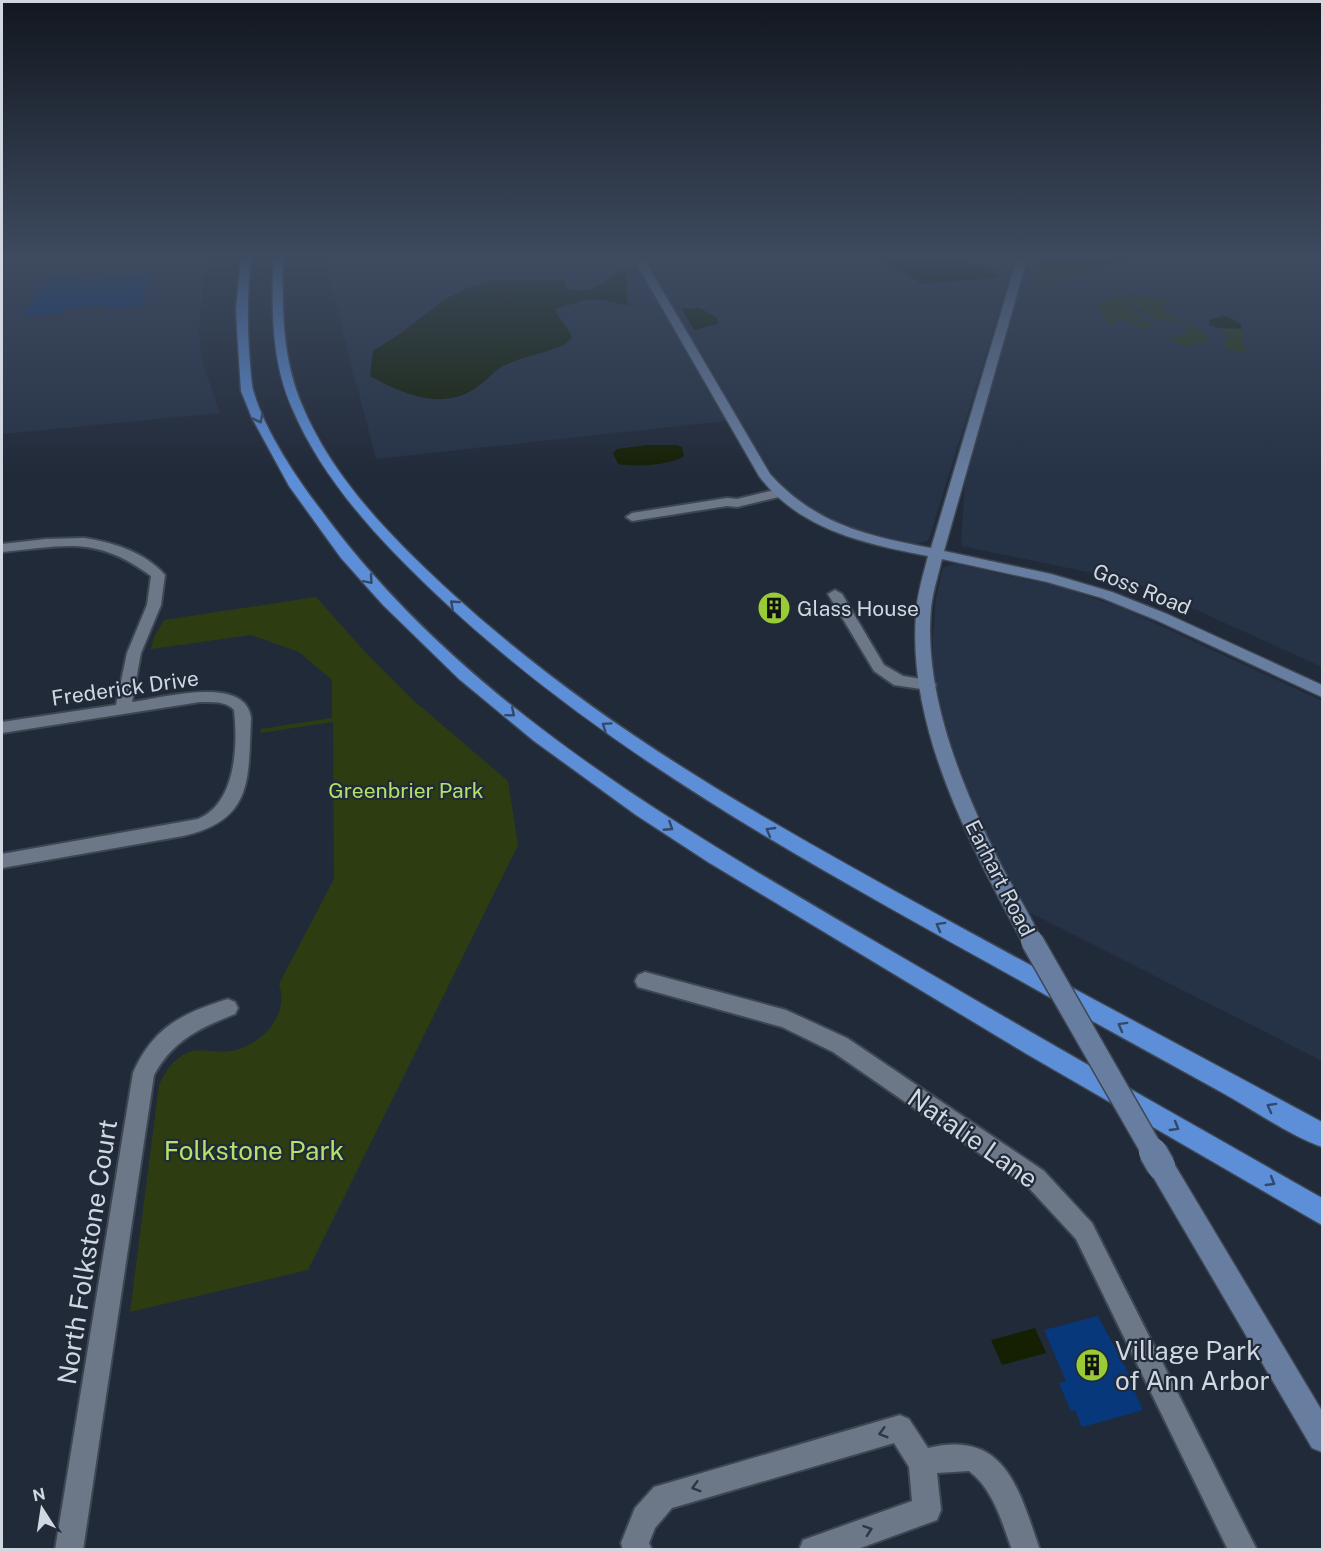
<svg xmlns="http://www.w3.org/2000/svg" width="1324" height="1551" font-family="'Public Sans',sans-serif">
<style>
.built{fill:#263347}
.green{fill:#2d3d11}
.water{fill:#152003}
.building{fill:#07387c}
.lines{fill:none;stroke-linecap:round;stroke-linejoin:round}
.street-casing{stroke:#3e4652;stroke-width:4}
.secondary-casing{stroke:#3e4652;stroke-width:3}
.highway-casing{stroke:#3e4652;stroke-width:3}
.street{fill:#6c7788;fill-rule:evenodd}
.secondary{fill:#687ea0;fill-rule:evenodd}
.highway{fill:#5d8ed8;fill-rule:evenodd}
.secondary-bridge-far1-casing{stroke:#3e4652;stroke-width:25;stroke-linecap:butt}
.secondary-bridge-casing{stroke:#3e4652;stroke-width:31;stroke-linecap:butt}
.secondary-bridge-far1{stroke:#687ea0;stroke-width:22}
.secondary-bridge{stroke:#687ea0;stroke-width:28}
.oneway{stroke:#334869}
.oneway2{stroke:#2c3645}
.labels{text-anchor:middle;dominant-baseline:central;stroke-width:4.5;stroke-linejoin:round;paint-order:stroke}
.street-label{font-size:21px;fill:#d1d7e0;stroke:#212a39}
.poi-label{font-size:21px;fill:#d1d7e0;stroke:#212a39;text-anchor:start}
.park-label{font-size:21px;fill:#b4e16a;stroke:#212a39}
.near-street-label{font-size:26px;fill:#d1d7e0;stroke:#212a39}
.near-park-label{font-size:26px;fill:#b4e16a;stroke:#212a39}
.near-poi-label{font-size:26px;fill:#d1d7e0;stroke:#212a39;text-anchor:start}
</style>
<rect width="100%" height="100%" fill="#212a39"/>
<path class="built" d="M2,259H206L199,330L201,357L220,413L2,434Z
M324,259H1015L930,536L927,541L913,545L876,538L817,516L780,489L735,420L376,459Z
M1027,259H1322V667L1132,581L961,546L965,483Z
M955,564L1060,587L1122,608L1322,701V1061L1025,910L969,802L947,740L938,703L933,666V637L936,598L943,568Z"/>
<path class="green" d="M1040,259H1127L1050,285L1031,284Z
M1134,295L1178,300L1166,302L1162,307C1174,323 1198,322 1210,341L1185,347L1168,339L1193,332L1179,322L1154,318L1127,300L1124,301L1138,311L1124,314L1141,315L1143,318L1132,321L1150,322L1148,327L1150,330C1136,330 1135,319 1114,320L1117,323L1107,325L1098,303L1117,296Z
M1221,329H1241L1244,332L1241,342L1246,347L1245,351C1236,351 1226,351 1221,342L1227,340L1228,334Z
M316,597L367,654L413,700L508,781L518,845L308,1270L130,1312L159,1085C166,1070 173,1059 189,1052C204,1047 221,1055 236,1050C265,1042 289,1014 279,984L334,879L333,722L260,733L261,729L332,718V680L299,652L251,635L151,649L154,637L164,620Z"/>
<path class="water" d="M883,259H936L990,267L997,278L921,284Z
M621,271L627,272V301L630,306L603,300H586L555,309C559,321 569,328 572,338L564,345C545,353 522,357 503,366C493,371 485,383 474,389C440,411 401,393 370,376L373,351L401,333L447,298L471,287L494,280H565L566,289C591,295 601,284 621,271Z
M700,308L717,318L718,324L694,330L682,309Z
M1223,316L1230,318L1242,325L1241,329L1218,328L1209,325V320Z
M648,445H677L682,447L684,456C668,466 636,467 618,464L613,453L617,449Z
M1035,1328L1046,1353L1002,1365L991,1340Z"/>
<path class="building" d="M152,273L141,306L106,309L107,305L66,308L64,312L24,316L40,285H43L46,279L81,276L78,282Z
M778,600L784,611L769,614L765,603Z
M1098,1316L1129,1374L1127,1375L1143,1410L1082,1427L1075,1410L1071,1411L1059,1383L1066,1381L1044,1330Z"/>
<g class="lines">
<defs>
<path id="street" d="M779,489L785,493L783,496L737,507L727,506L632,521L626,517L632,513L727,498L737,499Z
M84,538C112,542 145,552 165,575L161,605L141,653L132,702C161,698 246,674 251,718C248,779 254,820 183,836L2,868V854L198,819C236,803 238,746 234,710C227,701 211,702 200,702L2,733V722L116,705L127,653L147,605L151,576C95,535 66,546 2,552V544L46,539Z
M835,590L842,594L884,665L903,676L933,681L936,685L933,689L928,690L894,685L874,671L828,594Z
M645,972L786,1010L847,1038L1044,1171L1092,1223L1257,1550H1228L1076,1239L1028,1187L833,1052L782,1027L638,987L635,981L638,975Z
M228,999L235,1002L238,1008L235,1014C200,1028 173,1040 154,1075L83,1550H55L133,1073C153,1027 183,1013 228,999Z
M900,1415L909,1419L928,1448C1006,1429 1019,1490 1040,1550H1012C1002,1522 993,1489 969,1471L937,1473L941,1510L937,1520L855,1550H799L803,1540L912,1501L909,1467L894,1443L672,1508L655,1528L649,1543L652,1550H623L621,1543L635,1508L654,1487Z"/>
<path id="secondary" d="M634,259H644L770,474C815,524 867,536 931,548L1017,259H1027L944,551L1051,574L1112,592L1167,614L1322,685V697L1156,620L1102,598L1047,582L942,559C938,576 933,591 931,608C923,696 964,792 1003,869C1016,893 1031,916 1042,941L1039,947L1032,950L1025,947C972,848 907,730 916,614C917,594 923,576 928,556C866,544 799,530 759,476Z
M1161,1154L1170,1157L1322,1411V1452L1312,1448L1152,1175L1149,1166L1152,1157Z"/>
<path id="highway" d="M241,259H251C247,295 247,328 250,364C251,373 251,384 254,393C265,431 297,479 321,510C470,714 699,838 912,963C1048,1043 1185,1120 1322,1198V1225L1025,1053L708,862L636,815L534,741L459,679L383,605L341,558L289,486L252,418L241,391L237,329L236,308Z
M273,259H283C282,309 282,358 302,405C332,477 390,536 446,588C597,727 763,819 942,917C1068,986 1196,1054 1322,1122V1147C1288,1135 1254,1110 1221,1092C1154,1055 1086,1018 1019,980C815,866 608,757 437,595C380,541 323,481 292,408C271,360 272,310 273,259Z"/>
</defs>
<use href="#street" class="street-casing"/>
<use href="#secondary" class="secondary-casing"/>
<use href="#highway" class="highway-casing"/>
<use href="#street" class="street"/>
<use href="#secondary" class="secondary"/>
<use href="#highway" class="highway"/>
<defs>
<path id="secondary-bridge-far1" d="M1032,941L1154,1154"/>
<path id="secondary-bridge" d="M1153,1152L1161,1166"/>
</defs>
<use href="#secondary-bridge-far1" class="secondary-bridge-far1-casing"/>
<use href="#secondary-bridge" class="secondary-bridge-casing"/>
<use href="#secondary-bridge-far1" class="secondary-bridge-far1"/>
<use href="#secondary-bridge" class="secondary-bridge"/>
</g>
<defs><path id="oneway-chevron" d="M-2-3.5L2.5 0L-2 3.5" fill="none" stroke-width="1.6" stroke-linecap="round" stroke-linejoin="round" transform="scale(1.5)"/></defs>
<g class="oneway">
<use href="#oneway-chevron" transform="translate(259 419) rotate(64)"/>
<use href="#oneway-chevron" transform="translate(369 580) rotate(49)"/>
<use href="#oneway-chevron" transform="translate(454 604) rotate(-138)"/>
<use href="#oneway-chevron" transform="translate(511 713) rotate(40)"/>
<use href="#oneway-chevron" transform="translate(606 726) rotate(-145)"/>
<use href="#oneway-chevron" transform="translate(669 827) rotate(33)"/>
<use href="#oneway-chevron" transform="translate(770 831) rotate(-150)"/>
<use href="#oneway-chevron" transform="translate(940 926) rotate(-151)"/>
<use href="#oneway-chevron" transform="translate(1122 1026) rotate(-151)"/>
<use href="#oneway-chevron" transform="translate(1271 1107) rotate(-151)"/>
<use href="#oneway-chevron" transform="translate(1175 1127) rotate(30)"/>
<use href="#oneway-chevron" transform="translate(1271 1182) rotate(30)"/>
</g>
<g class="oneway2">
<use href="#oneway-chevron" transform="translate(883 1433) rotate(164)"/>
<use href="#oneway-chevron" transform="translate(696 1487) rotate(164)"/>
<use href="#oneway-chevron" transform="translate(868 1530) rotate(-19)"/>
</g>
<linearGradient id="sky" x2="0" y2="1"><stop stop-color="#12171f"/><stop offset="0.54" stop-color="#3d4a5f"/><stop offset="1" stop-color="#3d4a5f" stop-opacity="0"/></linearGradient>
<rect width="1324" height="476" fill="url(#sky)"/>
<defs>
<symbol id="building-disc" viewBox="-11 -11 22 22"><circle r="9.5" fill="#99cb36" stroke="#212a39"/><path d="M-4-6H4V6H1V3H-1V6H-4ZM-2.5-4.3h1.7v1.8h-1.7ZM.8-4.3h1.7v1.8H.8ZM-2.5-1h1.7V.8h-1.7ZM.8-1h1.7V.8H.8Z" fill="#111"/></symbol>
</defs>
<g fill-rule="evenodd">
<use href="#building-disc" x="755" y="589" width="38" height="38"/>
<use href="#building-disc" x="1073" y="1346" width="38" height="38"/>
</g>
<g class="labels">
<g class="street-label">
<text transform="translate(1142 589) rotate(22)">Goss Road</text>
<text transform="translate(125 688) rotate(-8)">Frederick Drive</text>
<text transform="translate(1000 878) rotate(63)">Earhart Road</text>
</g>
<g class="poi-label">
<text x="797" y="608">Glass House</text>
</g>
<g class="park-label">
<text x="406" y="790">Greenbrier Park</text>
</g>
<g class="near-street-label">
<text transform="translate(973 1138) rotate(35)">Natalie Lane</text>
<text transform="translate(87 1252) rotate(-81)">North Folkstone Court</text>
</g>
<g class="near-park-label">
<text x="254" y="1150">Folkstone Park</text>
</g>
<g class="near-poi-label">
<text x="1115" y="1350">Village Park<tspan x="1115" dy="30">of Ann Arbor</tspan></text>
</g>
</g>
<rect width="1324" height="1551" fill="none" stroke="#d1d7e0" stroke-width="6"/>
<g transform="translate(42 1509) rotate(348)" stroke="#212a39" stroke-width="4.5" paint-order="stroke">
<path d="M0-4.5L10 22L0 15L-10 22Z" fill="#d1d7e0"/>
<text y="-9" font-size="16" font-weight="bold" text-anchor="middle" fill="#d1d7e0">N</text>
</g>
</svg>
